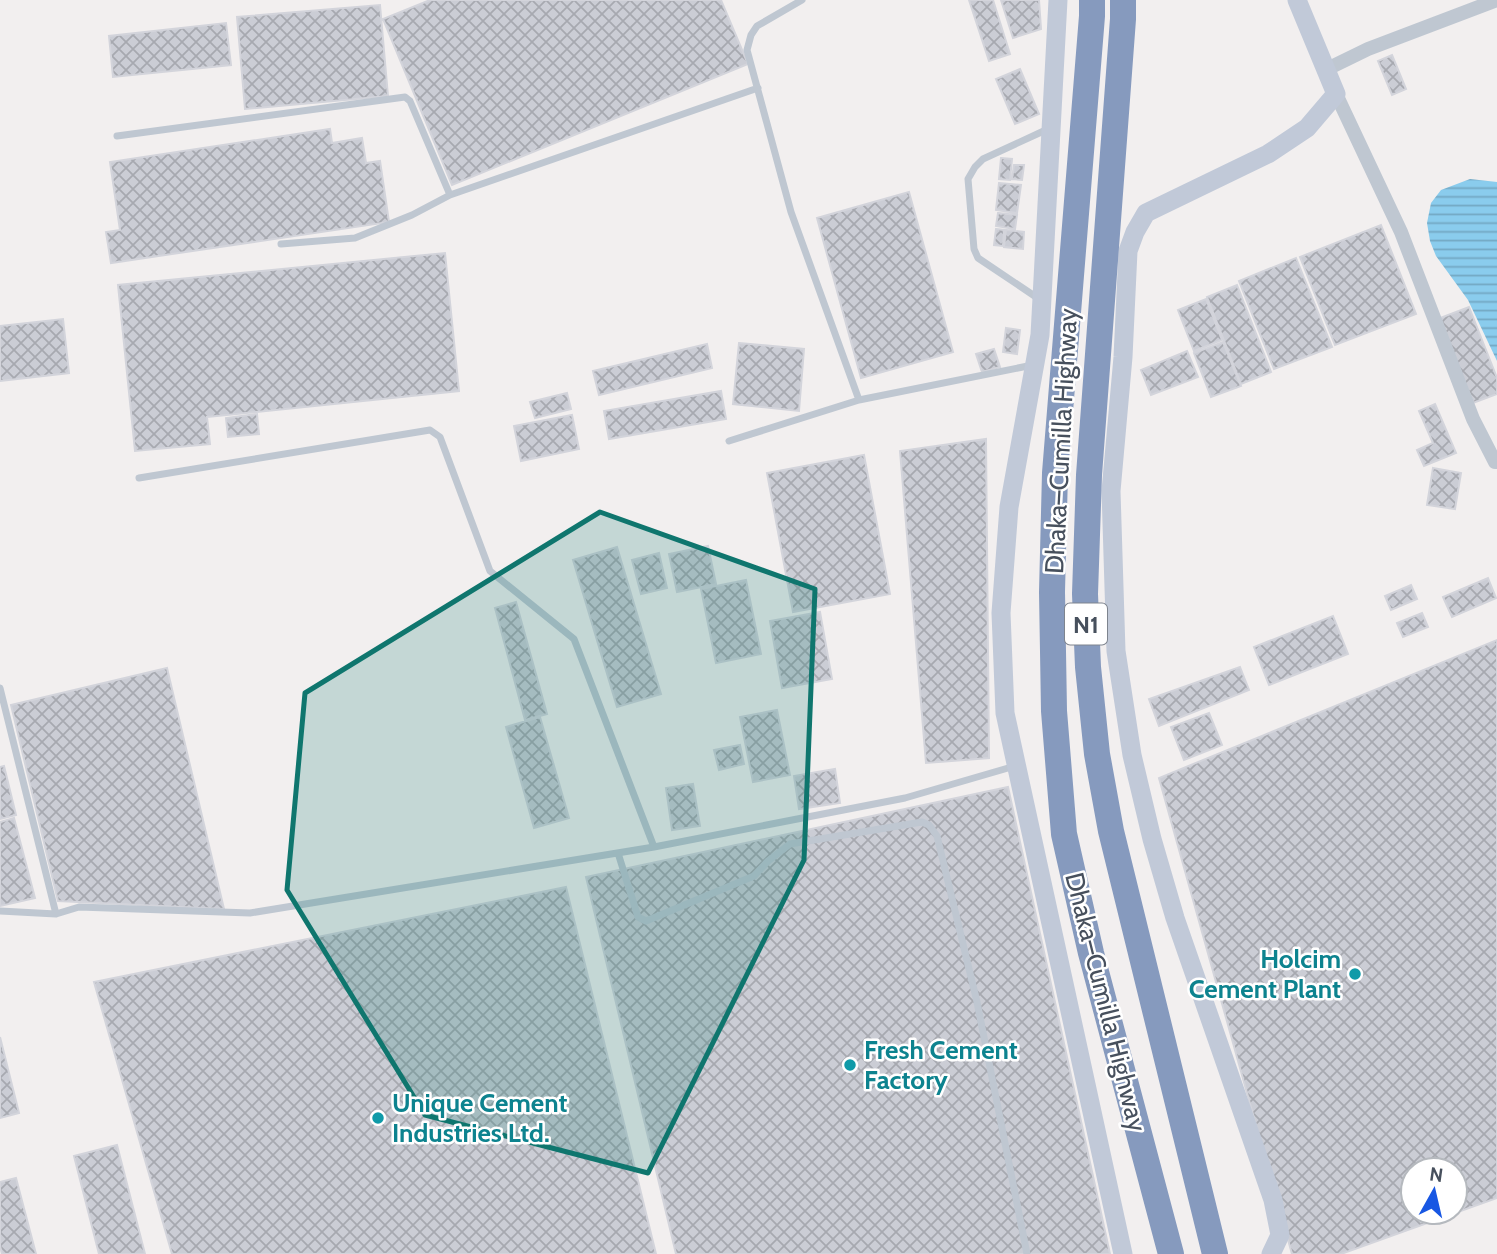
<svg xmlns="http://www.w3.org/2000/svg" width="1497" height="1254" font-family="Cabin,sans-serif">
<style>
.water{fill:url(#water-rules)}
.building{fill:url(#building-cross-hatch);stroke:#d3d4db;stroke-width:2;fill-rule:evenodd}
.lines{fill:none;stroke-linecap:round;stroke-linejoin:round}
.lane{stroke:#bfc7d1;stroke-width:7}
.street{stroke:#bfc7d1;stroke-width:14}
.secondary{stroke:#c1c9d8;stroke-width:19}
.highway{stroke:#869abe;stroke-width:26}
.marked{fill:#0f766e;fill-opacity:0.2;stroke:#0f766e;stroke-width:5;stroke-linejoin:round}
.culture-dot{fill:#0f9aa8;stroke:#fff;stroke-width:2.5}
.labels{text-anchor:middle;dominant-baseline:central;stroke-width:5;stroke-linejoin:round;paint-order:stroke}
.shield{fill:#fff;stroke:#7e848e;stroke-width:2}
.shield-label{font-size:24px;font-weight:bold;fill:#47505d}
.street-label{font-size:26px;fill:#47505d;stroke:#fff}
.culture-label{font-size:26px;font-weight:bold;fill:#0d838f;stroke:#fff;text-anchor:start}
</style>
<defs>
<pattern id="water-rules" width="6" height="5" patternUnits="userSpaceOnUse" patternTransform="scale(1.75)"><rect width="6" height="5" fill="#8acced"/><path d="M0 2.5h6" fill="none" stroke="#73a8c3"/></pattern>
<pattern id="building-cross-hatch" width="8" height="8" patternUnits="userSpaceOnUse" patternTransform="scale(1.75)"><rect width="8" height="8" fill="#cbcdd5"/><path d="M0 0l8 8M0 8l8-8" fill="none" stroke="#a7a9b0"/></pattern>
</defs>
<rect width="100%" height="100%" fill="#f2efef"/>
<path class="water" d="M1470,179L1497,182V361L1468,300L1436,256L1430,241L1427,223L1431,203L1441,190Z"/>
<path class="building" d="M430,0H721L748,64L452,185L383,19Z
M969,0H993L1010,54L989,61Z
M1001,0H1039L1041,29L1013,38Z
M380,5L388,96L245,109L237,17Z
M226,23L231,65L113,77L109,36Z
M1392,55L1406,89L1392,95L1378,61Z
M1020,69L1039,114L1015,124L996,79Z
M330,129L332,143L362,138L366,163L380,161L389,222L111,263L106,232L120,230L110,162Z
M1001,158L1012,159L1010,180L999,179Z
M1014,165H1024L1022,180L1012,179Z
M999,183L1021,185L1017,213L996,210Z
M909,192L953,352L861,378L817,218Z
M998,213L1017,215L1015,229L996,226Z
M1381,225L1416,314L1335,345L1300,257Z
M996,229L1004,230L1003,246L994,245Z
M1006,230L1024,232L1023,249L1004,247Z
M445,253L459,391L207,417L210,444L135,451L118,285Z
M1296,258L1332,347L1274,369L1239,281Z
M1237,285L1271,372L1241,384L1207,297Z
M1206,299L1222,340L1194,351L1178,310Z
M1469,307L1497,378V394L1473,403L1440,318Z
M63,319L69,373L0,381V326Z
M1006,328L1020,330L1017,354L1003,352Z
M1223,342L1241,386L1211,397L1194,353Z
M739,343L804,349L799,411L733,404Z
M707,344L712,368L599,395L593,371Z
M994,349L1000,367L982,372L976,354Z
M1187,351L1198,377L1151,395L1141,370Z
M721,391L726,419L609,439L604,411Z
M567,393L571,409L535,418L530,402Z
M1435,404L1456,453L1424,466L1417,450L1433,443L1419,411Z
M257,414L259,434L228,437L226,418Z
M572,415L579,449L521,461L514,426Z
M986,439L989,758L926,763L900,451Z
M864,455L890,594L793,612L767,473Z
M1433,468L1461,473L1455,509L1427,505Z
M708,546L716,584L677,592L669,554Z
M617,547L661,694L617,707L573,560Z
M659,553L667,588L641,594L632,560Z
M1488,578L1496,598L1452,617L1443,597Z
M746,580L761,654L716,663L701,589Z
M1411,585L1417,599L1391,610L1385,596Z
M516,602L547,714L525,720L495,608Z
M820,612L832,679L782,688L770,621Z
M1422,613L1428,627L1403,637L1397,623Z
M1333,616L1348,654L1269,685L1254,647Z
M1497,640V1198L1341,1254H1292L1159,778ZM1413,1170H1455V1212H1413Z
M1240,667L1249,690L1159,726L1149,699Z
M167,668L224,909L58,901L11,705Z
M777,710L790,775L753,782L740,717Z
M1209,713L1222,745L1184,760L1171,727Z
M540,717L569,818L534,828L506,727Z
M740,745L744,764L719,770L714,750Z
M4,766L16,815L0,819V767Z
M835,769L840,803L799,809L794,776Z
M693,784L700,826L672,830L666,788Z
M1008,787L1110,1254H676L586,877Z
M14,818L35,898L0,906V822Z
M566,887L656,1254H172L94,982Z
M0,1037L19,1113L0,1118Z
M117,1145L145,1254H99L74,1156Z
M16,1178L36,1254H2L0,1246V1182Z"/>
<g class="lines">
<path class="lane" d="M117,136L405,97L410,101L450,195
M281,244L355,238L412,215L450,195L758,88
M1039,299L978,258L974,249L968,179L975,167L983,159L1048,129
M859,400L1033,365
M729,441L859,400L791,212L747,50L751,35L757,26L802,0
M139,478L430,430L440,437L490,571L574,639L654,847
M0,688L56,914
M618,853L638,917L646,921L754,876L768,861L790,844L922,822L929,825L937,836L977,1002L1027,1254
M0,911L56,914L79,907L250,913L654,847L905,798L1015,766"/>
<path class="street" d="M1325,70L1368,49L1497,0
M1336,94L1401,232L1473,419L1495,462H1497"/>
<path class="secondary" d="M1058,0L1040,335L1009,507L1001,613L1005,713L1123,1254
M1271,1254L1280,1235L1273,1200L1175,918L1152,839L1132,755L1116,651L1111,491L1123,357L1128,251L1135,232L1146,213L1268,154L1307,128L1336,94L1297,0"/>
<path class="highway" d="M1092,0V16L1055,473L1052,592L1054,711L1064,834L1091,953L1171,1254
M1123,0V19L1089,475L1085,594L1088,667L1097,754L1111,831L1215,1254"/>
</g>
<path class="marked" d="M600,512L815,589L804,860L648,1173L425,1115L287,890L305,693Z"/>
<g class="culture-dot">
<circle cx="1355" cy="974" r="7"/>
<circle cx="850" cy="1065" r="7"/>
<circle cx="378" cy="1118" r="7"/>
</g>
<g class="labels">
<rect class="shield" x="1065" y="603.5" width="42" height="41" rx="5"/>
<g class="shield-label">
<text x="1086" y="624">N1</text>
</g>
<g class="street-label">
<text transform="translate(1061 441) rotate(-87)">Dhaka–Cumilla Highway</text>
<text transform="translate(1106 1002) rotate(76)">Dhaka–Cumilla Highway</text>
</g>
<g class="culture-label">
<text x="1341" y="959" text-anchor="end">Holcim<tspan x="1341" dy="30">Cement Plant</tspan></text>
<text x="864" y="1050">Fresh Cement<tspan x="864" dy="30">Factory</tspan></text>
<text x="392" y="1103">Unique Cement<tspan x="392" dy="30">Industries Ltd.</tspan></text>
</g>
</g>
<g transform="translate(1434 1191) rotate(8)"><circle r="33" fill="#ffffff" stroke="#b5b9be" stroke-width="2"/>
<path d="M0-5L12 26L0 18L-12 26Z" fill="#1857e3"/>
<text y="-10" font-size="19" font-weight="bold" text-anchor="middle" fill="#47505d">N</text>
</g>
</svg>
